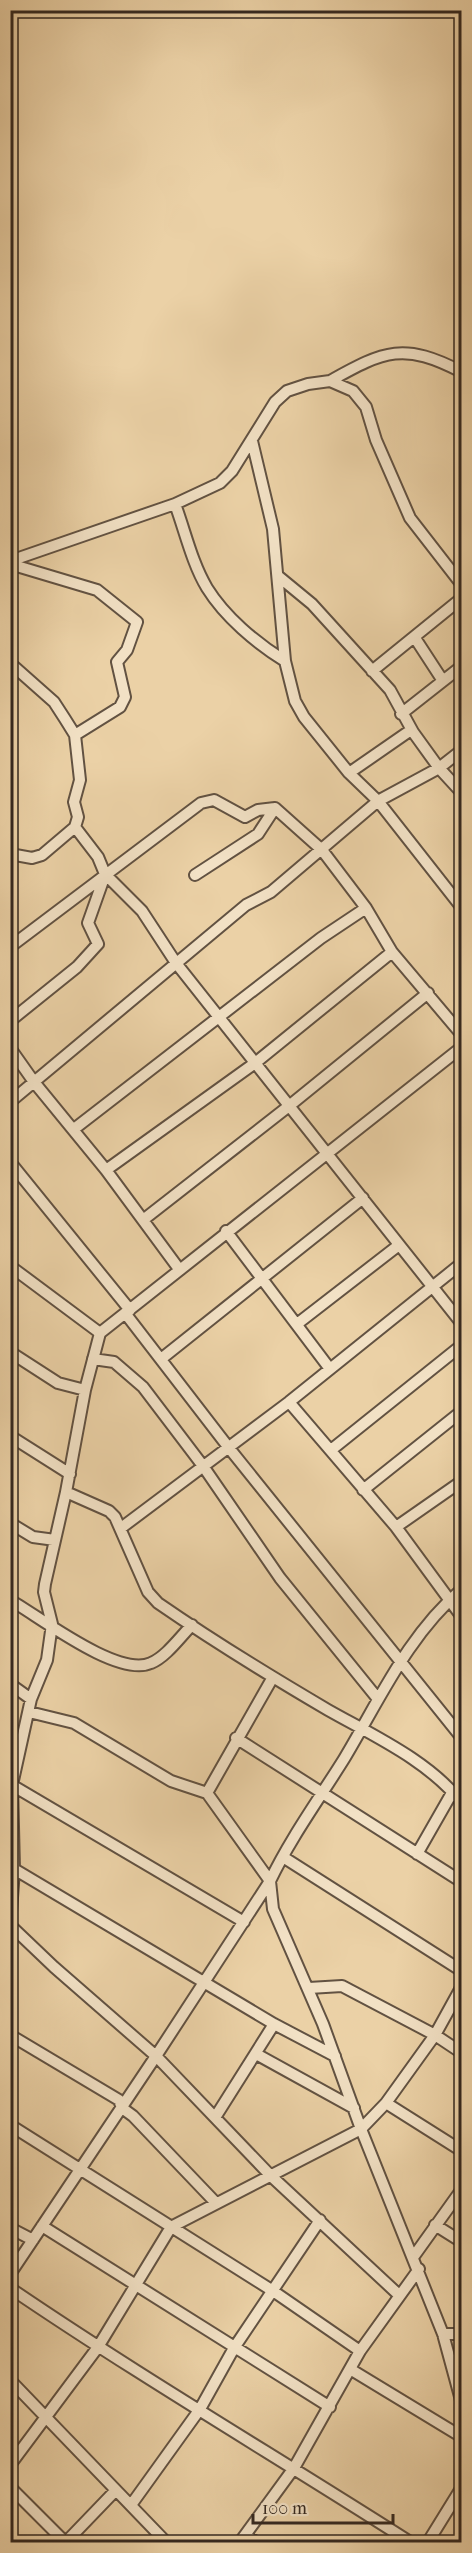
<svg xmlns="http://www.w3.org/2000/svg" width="472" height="2553" font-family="'IM FELL French Canon',serif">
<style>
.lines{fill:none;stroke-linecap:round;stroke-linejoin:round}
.minor-casing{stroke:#625242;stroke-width:14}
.minor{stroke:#f2e1c5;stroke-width:10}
</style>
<rect width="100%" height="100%" fill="#ebd1a6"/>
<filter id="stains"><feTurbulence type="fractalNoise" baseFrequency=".00333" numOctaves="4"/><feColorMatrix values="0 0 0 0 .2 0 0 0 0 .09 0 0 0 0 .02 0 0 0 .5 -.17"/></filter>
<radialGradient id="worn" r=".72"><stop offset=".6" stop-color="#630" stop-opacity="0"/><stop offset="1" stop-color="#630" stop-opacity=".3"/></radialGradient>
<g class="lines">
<defs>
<path id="minor" d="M330,381C385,350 404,342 462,372
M252,441L273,529L285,661L295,701L304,717L349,773L378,801L462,908
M175,504C185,531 192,563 207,588C225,617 256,643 285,661
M10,561L175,504L220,483L232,471L275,402L287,391L308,384L330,381L353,391L366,407L376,440L410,518L462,585
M10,564L97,590L137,622L127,650L117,662L125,697L120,707L75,735
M278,576L312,604L390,690L413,732L439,768L462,793
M415,638L443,681
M10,663L54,702L65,719L75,735L80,780L74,802L78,817L75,827L42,855L32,858L10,854
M372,671L462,598
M401,714L462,666
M349,773L411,730
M75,827L98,857L105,874L142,911L176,963L462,1324
M195,875L258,834L275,808
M10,947L201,803L214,800L245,817L258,810L275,808L322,850L366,908L392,952L462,1035
M10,1021L77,967L98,944L88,923L105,875
M10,1048L34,1082L106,1170L179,1269
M10,1102L246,905L271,892L378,801L439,768L462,750
M74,1129L321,938L366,908
M10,1162L130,1310
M106,1170L255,1063L392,952
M143,1220L289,1106L428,993
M226,1231L330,1369
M10,1266L100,1333
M125,1313L229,1448L462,1738
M297,1324L399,1245
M10,1352L58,1383L85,1390
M93,1359L114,1362L143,1387L203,1466L280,1578L378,1699
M161,1359L363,1198
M289,1402L396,1527L462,1617
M10,1436L70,1474
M331,1450L462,1345
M363,1490L462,1411
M66,1492L109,1511L115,1517L148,1592L158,1603C213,1641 270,1676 328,1710C374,1736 429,1761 462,1803
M10,1523L33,1537L55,1540
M396,1527L462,1481
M121,1528L289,1402L462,1263
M462,1589C408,1635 380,1699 344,1759C319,1799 290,1839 270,1881L273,1909L323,2024L361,2129L443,2334L462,2404
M10,1600C40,1617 118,1678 151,1663C166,1657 180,1637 192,1625
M10,1684L31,1699
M29,1712L74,1723L171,1781L207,1793
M236,1738L462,1882
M10,1784L244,1922
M417,1854L453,1791
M283,1857L462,1971
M14,1869L274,2024L335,2056
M10,1926L14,1869L12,1785L31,1699L47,1660L52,1624L44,1592L45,1584L66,1492L85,1390L100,1333L462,1047
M11,1926L54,1967L156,2056L270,2175L399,2295
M309,1988L342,1986L435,2035L462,2053
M10,2035L119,2100L122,2108L133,2116L216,2203
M256,2054L354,2108
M386,2103L462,2151
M216,2116L274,2024
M10,2125L273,2291L360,2351
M435,2225L462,2242
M42,2226L330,2407
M10,2228L33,2240
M414,2256L462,2189
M10,2274L156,2056L270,1881L207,1793L273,1677
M10,2288C141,2377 277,2457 410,2542
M443,2334H462
M350,2369L462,2437
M10,2380L166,2542
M10,2465L98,2347L171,2227L361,2129L386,2103L435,2035L462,1986
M10,2487L65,2542
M131,2505L200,2409L234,2348L320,2220
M245,2535L256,2542
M66,2542L116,2490
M240,2542L294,2468L360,2351L419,2269
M428,2542L462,2487"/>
</defs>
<use href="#minor" class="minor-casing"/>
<use href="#minor" class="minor"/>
</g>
<rect width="472" height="2553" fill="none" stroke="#ebd1a6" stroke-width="36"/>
<rect x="12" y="12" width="448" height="2529" fill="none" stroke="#342820" stroke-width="3"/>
<rect x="18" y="18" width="436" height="2517" fill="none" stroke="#342820" stroke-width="1.5"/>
<path d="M253 2514v9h140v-9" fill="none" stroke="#342820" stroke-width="3"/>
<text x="262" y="2514" font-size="18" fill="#342820" stroke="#f2e1c5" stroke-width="4.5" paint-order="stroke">100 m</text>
<rect width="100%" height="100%" filter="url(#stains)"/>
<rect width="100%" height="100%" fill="url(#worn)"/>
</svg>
